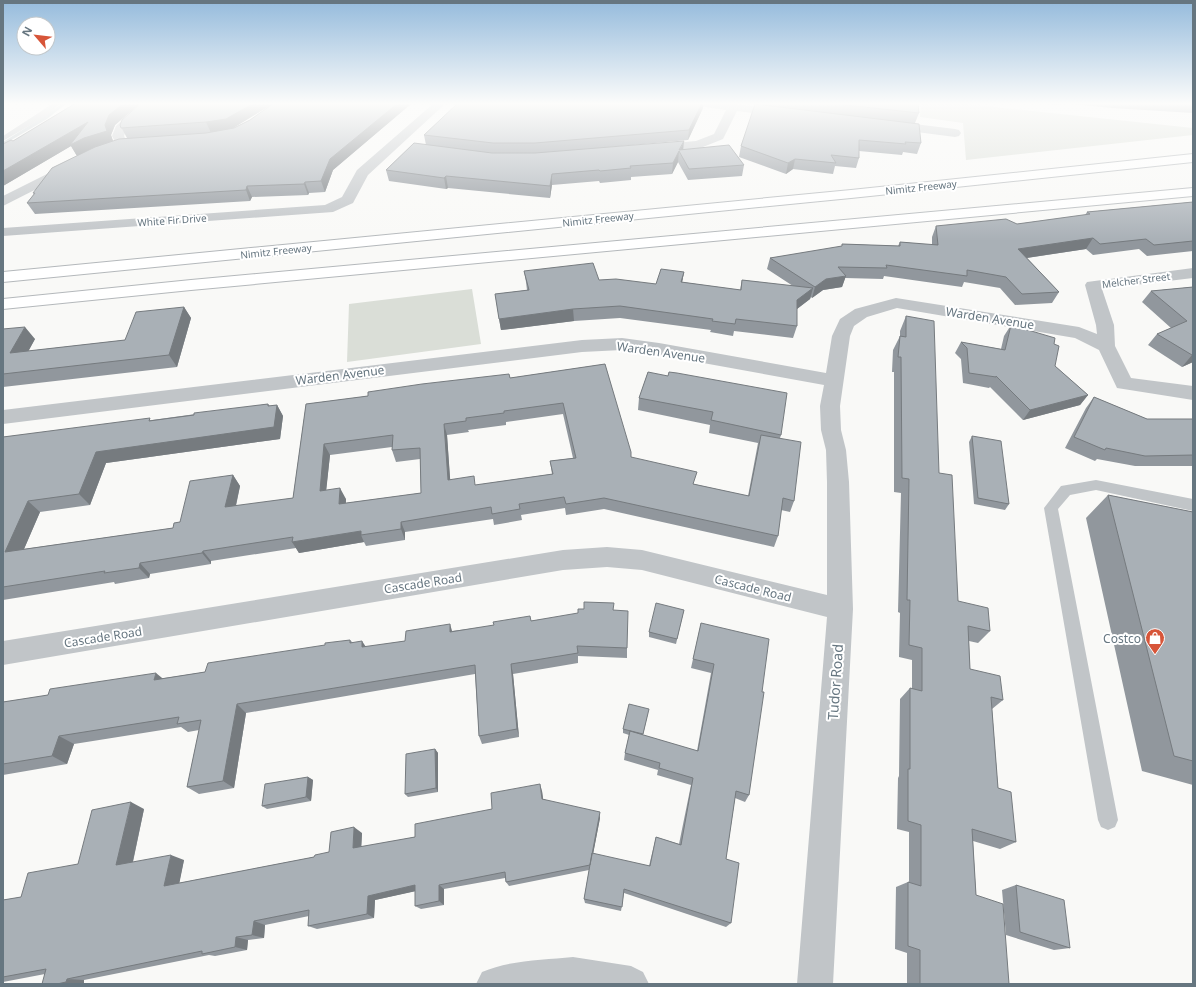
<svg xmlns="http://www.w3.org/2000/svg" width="1196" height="987" font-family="'Noto Sans',sans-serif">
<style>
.green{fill:#daded7}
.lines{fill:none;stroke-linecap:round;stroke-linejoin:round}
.stream{fill:#bac5c9;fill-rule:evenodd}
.motorway-casing{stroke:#b4b8bb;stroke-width:2}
.service{fill:#c1c5c8;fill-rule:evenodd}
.minor{fill:#c1c5c8;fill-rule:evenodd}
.motorway{fill:#fff;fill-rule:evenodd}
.wall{fill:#91979d;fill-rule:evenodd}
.shaded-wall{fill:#767b7f}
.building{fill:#a9b0b6;stroke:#767b7f;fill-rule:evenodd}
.labels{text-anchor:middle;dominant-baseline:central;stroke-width:4;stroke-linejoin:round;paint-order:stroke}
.far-street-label{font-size:10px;fill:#667680;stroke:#fff}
.street-label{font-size:12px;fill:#667680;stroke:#fff}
.poi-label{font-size:12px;fill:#667680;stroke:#fff;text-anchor:end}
.near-street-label{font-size:14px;fill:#667680;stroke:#fff}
</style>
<rect width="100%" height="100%" fill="#f9f9f7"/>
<path class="green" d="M921,103H957L1193,128V135L966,160L963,123L920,117Z
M472,289L481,344L347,362L349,304Z"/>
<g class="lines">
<path class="stream" d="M63,103H67L47,119L3,145V142L43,117Z"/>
<defs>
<path id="motorway" d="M1193,154V162L851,198L3,282V272L851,190Z
M1193,188V196L191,290L3,309V299L191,280Z"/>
</defs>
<use href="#motorway" class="motorway-casing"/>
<path class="service" d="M53,103H61L46,116L3,141V136L40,112Z
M1096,480L1193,499V511L1096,490L1070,495L1058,509L1118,820L1115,827L1108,830L1101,827L1098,820L1044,508L1061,486Z"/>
<path class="minor" d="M142,103H154L126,130L124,136L128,144L126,147H118L112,136L116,126Z
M434,103H446L368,175L353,203L333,212L3,236V228L325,205L342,197L357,170Z
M692,103H725L784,109L788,111L790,113L788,115L784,117L737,111L723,139L698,149L654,152L650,151L648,148L650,145L696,141L714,134L726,110L698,106L694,105Z
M890,121L955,129L959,130L961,133L959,136L955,137L886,128L884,125L886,122Z
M67,164L72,165L74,168L72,171L3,206V196Z
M1193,268V278L1102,289L1114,325L1115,346L1131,378L1193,386V400L1117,388L1099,350L1075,338L897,308L867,317L854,326L850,336L840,406L841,430L846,450L849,482L853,609L833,984H797L827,617L642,570L607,567L563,570L3,665V641L563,550L607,547L642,550L827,595V482L826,450L821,430L820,406L824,385L659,355L622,350L582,352L3,424V410L582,340L622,338L659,343L826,373L832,336L840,319L855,309L896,298L1079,327L1097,334L1096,325L1085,285L1087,282Z
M573,957L631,966L643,972L649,984H476L482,972C510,960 543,960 573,957Z"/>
<use href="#motorway" class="motorway"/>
</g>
<path class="wall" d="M76,103H274L233,128L250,120L274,103H412L333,170L325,192L309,193L308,195L252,197L250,201L35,214L27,203L34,194L33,193L94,147L77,156L71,146L3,186V144L13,141ZM139,104L120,125L127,138L113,141L111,135L115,125Z
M702,103H703V108L688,140L611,147L683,150L744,165L742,176L688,180L678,162L672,174L631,177V180L600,183L599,181L552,185L550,198L448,188L446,189L389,181L386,170L426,145L424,135Z
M757,103H918L919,113L915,123L921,143L917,154L903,152L902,155L859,151V158L856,168L835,166L833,174L793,169L786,174L739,157L741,146Z
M1034,103H1193V113L1112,108L1063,103L1062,105Z
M1193,202V251L1147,256L1139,249L1093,255L1086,249L1027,258L1059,292L1052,303L1015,305L1000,288L964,282L962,287L884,276L883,279L845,278L842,287L823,290L812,298L811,297L810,299L797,309V326L793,338L734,331L733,336L710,332L711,330L620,318L574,321L501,330L495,294L527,290L526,282L524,271L599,280L656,284L684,272L682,282L740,290L742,280L793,286L767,269L770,258L842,247V244L898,246L900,242L932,245V237L936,226L1017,224L1085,215L1087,212Z
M1193,287V362L1182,367L1148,345L1157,334L1171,328L1142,302L1151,291Z
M184,307L191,318L177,367L3,387V329L35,339L28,351L125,340Z
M906,316L939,473L958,601L990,631L978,643L969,641L970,669L1003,700L992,709L998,788L1016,842L1000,849L973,841L976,895L1009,984H907V953L895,949L896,887L908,882H909V832L897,829L898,778L899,776L900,699L910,688L912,689V660L899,657L900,613L898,612L901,493L894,492V372H892L893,350L900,336V331Z
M1011,325L1054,344L1055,366L1088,395L1080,405L1023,420L990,387L989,388L963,383L961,359L955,353L961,342L1001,349L1004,336Z
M605,364L631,457L694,484L748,496L758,443L709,433L710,425L638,410L639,398L648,372L781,435L780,438L794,501L790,512L781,510L778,536L774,547L604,509L566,515L565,508L521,515L522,520L494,525L493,519L405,532V540L366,546L364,542L299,553L296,548L211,561V564L150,574L149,578L115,584L114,582L3,600V437L152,420L268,404L270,406L277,405L283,416L280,439L106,463L90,505L40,512L24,549L173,528L233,475L240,486L236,506L293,498L306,404L510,378ZM563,414L573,458L550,461L552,474L476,485L450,480L447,435L469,432L468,430L506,425V422ZM392,447V450L396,462L420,459L421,493L346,503V499L326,490L330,455Z
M1094,397L1147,419H1193V466H1135L1097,459L1095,461L1065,448L1086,408Z
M972,436L1009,504L1005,510L974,504L969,442Z
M1108,495L1193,512V785L1142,771L1086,518Z
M613,610L627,648V658L578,656V663L513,674L519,737L482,744L479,736L475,674L246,713L234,788L199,794L187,787L199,730L188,732L181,727L74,744L67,764L3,775V702L205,672L350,640L352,642L366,647L405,641L452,631Z
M684,610L676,644L649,637V632Z
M701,623L762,692L749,795L745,802L735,798L726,859L731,923L726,927L624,893L621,911L585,903L584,899L589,870L509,886L506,882L505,878L444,889V905L421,909L415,906V891L375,900L374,918L317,929L308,926L309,916L265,925L264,938L248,940L247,950L215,956L209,955L84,980V983L45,974L3,982V900L21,897L78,864L144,809L133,862L184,860L179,883L314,857L329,852L362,833L361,847L415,837L542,791L543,799L600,818L593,854L649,866L656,837L679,844L691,785L657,775L658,770L624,760L625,753L629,735L623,733V729L648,713L643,735L697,751L711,673L691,668Z
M435,749L438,753V792L408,797L405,794Z
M308,777L313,780L311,801L267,809L262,806Z
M1016,885L1070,948L1054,950L1006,935L1002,890Z"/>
<path class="shaded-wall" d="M124,103H141L115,125L111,135L113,141L91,149L77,156L71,146L3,186V171L88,122L105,125L109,115Z
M254,103H274L230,130L211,133L206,122Z
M398,103H412L333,170L325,192L321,181L330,159Z
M702,103H703V108L688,140L689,130Z
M684,141L683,152L679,151Z
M679,151L678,162L672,174L673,163Z
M795,159L793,169L786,174L788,163Z
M552,174V185L550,198V186Z
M446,176L448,188L446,189L444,178Z
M305,182L309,193L308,195L304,184Z
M247,186L252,197L250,201L246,190Z
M1093,238L1086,249L1012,260L1018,249Z
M684,272L682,283L681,282Z
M846,276L842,287L823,290L812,298L815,287L826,279Z
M813,288L810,299L793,312L797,300Z
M184,307L191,318L177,367L169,355Z
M573,309L574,321L501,330L499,319Z
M25,327L35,339L21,365L10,353Z
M1192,355H1193V362L1182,367Z
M1088,395L1080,405L1023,420L1030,410Z
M277,405L283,416L280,439L106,463L90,505L79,494L96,452Z
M444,424L447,435L451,491L448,480Z
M324,444L330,455L325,502L320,491Z
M233,475L240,486L233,518L225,507Z
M340,488L346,499L345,515L339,504Z
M28,501L40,512L18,563L5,552Z
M401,522L405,532V540L401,529Z
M361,531V535L364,542L299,553L292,542Z
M203,551L211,561V564L202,553Z
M140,563L150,574L149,578L139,568Z
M450,624L453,634L450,632Z
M362,641L368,650L362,647Z
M511,664L513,674L519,737L517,729Z
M156,673L167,682L154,680Z
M237,704L246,713L234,788L223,781Z
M59,736L74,744L67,764L52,756Z
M435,749L438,753V792L436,788Z
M308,777L313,780L311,801L306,797Z
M540,784L542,791L544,806L542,799Z
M131,802L144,809L131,870L116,865Z
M600,812V818L590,870V865Z
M354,827L362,833L361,854L353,848Z
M171,855L184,860L178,890L164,886Z
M415,885L421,890L375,900L374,918L367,914L368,896Z
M439,885L444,889V905L439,901Z
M254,921L265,925L264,938L252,935Z
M236,937L248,940L247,950L235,947Z
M67,979L84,980V983L81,984H57Z"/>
<path class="building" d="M76,103H124L109,115L105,125L107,131L84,138L70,145L88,122L3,171V144L11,140L13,141Z
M141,103H254L226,119L206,122L121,128L120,125L122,120Z
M274,103H398L330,159L321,181L305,182L304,184L247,186L246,190L27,203L35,193H33L52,168L95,147L119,139L206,133L234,128L250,120Z
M458,103H702L689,130L535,143H493L424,135Z
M827,103H918L919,113Z
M1166,103H1193V104Z
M755,104L919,124L921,143L905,142L906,144L859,140V158L831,155L836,163L795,159L788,163L741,146Z
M684,141L679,150L729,145L744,165L689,169L679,151L673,163L630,166L631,168L600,171L599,170L552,174L550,186L446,176L444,178L386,170L414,143L492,153H535Z
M1193,202V241L1154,245L1146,239L1100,244L1093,238L1018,249L1059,292L1022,294L1006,277L967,270V276L886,265L887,268L838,267L846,276L826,279L815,287L770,258L842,246V244L900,246V242L938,245L936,226L1006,219L1017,224L1090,214L1087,212Z
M593,263L599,280L616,279L656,284L661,269L684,272L681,282L741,290L742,280L813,288L797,300V326L736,319L735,324L712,321L713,319L620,306L573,309L499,319L495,294L529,290L524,271Z
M1193,287V355H1192L1157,334L1187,321L1151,291Z
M184,307L169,355L3,374V329L25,327L10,353L125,340L136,312Z
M906,316L934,321L939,473L952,475L958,601L988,608L990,631L968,626L970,669L1000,676L1003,700L991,697L998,788L1011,792L1016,842L972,829L976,895L1003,904L1009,984H920V950L908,946V882L921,886V825L908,821V769H910V688L922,691V648L909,645L910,600H907L909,479L902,478L901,357H898L900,336L906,337Z
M1011,325L1055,338L1054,344L1059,346L1055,366L1088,395L1030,410L996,376V377L969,373L967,348L961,342L1005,350Z
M605,364L631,452V457L697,472L693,484L749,496L761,435L801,442L794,501L783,498L778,536L604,498L566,504L564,497L519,504L520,509L492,514L491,507L401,522V529L361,535V531L292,542L293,537L203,551L202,553L140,563L139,568L104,573L105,571L3,587V437L150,418L149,421L194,415V413L268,404V406L277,405L274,427L96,452L79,494L28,501L5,552L173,528L174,523L180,522L190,481L233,475L225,507L293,498L306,404L368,396V392L422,384L509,374L510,378ZM563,403L576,458L550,461L553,474L475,485L474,476L448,480L444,424L466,421V418L504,413V411ZM393,435L392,450L420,448L421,493L339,504L340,488L320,491L324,444Z
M648,372L668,376L669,372L677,373L787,393L781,435L711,420L713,412L639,398Z
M1094,397L1147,419H1193V455L1145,456L1106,448L1105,450L1074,437Z
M972,436L1001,441L1009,504L978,498Z
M1108,495L1193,512V761L1174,756Z
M584,602L614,603L613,610L628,611L627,648L577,646L578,653L511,664L517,729L479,736L475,665L237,704L223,781L187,787L201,720L177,724L179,717L59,736L52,756L3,764V702L48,695L50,689L156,673L154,680L205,672L208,663L325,645V643L350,640V643L362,641V647L405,641L406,631L450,624V632L494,625L493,622L530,616L531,621L578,613V609H584Z
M656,603L684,610L677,639L649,632Z
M701,623L769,639L762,692H764L749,795L736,791L726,859L739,863L731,923L624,889L622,907L584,899L592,853L650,866L656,837L681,845L693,778L659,768L660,763L625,753L630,731L698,751L714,664L693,659Z
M629,704L649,709L643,734L623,729Z
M435,749L436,788L405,794L406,754Z
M308,777L306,797L262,806L265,784Z
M540,784L542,799L600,812L590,865L506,882L505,872L439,885V901L415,906V885L368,896L367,914L308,926L309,910L254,921L252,935L236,937L235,947L202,954V951L67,979L66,982L57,984H42L46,969L3,977V900L21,897L28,873L78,864L92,810L131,802L116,865L171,855L164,886L314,857L315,855L329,852L331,832L354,827L353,848L415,837V824L492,809L491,793Z
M1016,885L1064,900L1070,948L1020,932Z"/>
<linearGradient id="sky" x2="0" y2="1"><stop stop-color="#95bbdc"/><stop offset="0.43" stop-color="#fcfcfb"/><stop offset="1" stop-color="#fcfcfb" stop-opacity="0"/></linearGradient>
<rect width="1196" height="241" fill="url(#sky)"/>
<defs>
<symbol id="shop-pin" viewBox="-11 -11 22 30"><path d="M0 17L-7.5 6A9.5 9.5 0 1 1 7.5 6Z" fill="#d75539" stroke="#fff"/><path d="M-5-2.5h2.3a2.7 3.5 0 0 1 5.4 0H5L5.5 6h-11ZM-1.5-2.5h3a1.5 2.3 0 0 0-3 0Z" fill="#fff"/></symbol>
</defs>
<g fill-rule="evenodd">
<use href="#shop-pin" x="1144" y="627" width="22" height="30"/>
</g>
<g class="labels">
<g class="far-street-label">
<text transform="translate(921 187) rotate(-6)">Nimitz Freeway</text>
<text transform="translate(598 219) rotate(-6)">Nimitz Freeway</text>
<text transform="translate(172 220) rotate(-4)">White Fir Drive</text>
<text transform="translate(276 251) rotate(-6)">Nimitz Freeway</text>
<text transform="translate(1136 280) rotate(-7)">Melcher Street</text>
</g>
<g class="street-label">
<text transform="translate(990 318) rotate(9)">Warden Avenue</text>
<text transform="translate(661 352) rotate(8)">Warden Avenue</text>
<text transform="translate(340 375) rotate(-7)">Warden Avenue</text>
<text transform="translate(423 583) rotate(-9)">Cascade Road</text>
<text transform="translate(753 588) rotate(14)">Cascade Road</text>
<text transform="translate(103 637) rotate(-9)">Cascade Road</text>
</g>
<g class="poi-label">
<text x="1141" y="638">Costco</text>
</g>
<g class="near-street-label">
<text transform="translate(835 682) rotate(-86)">Tudor Road</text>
</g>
</g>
<rect width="1196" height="987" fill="none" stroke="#667680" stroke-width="8"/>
<g transform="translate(36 36) rotate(298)"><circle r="19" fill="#ffffff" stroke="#c2c8cc"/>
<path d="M0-3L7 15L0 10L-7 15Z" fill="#d75539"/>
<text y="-6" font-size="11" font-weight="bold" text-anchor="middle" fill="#667680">N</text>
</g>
</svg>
